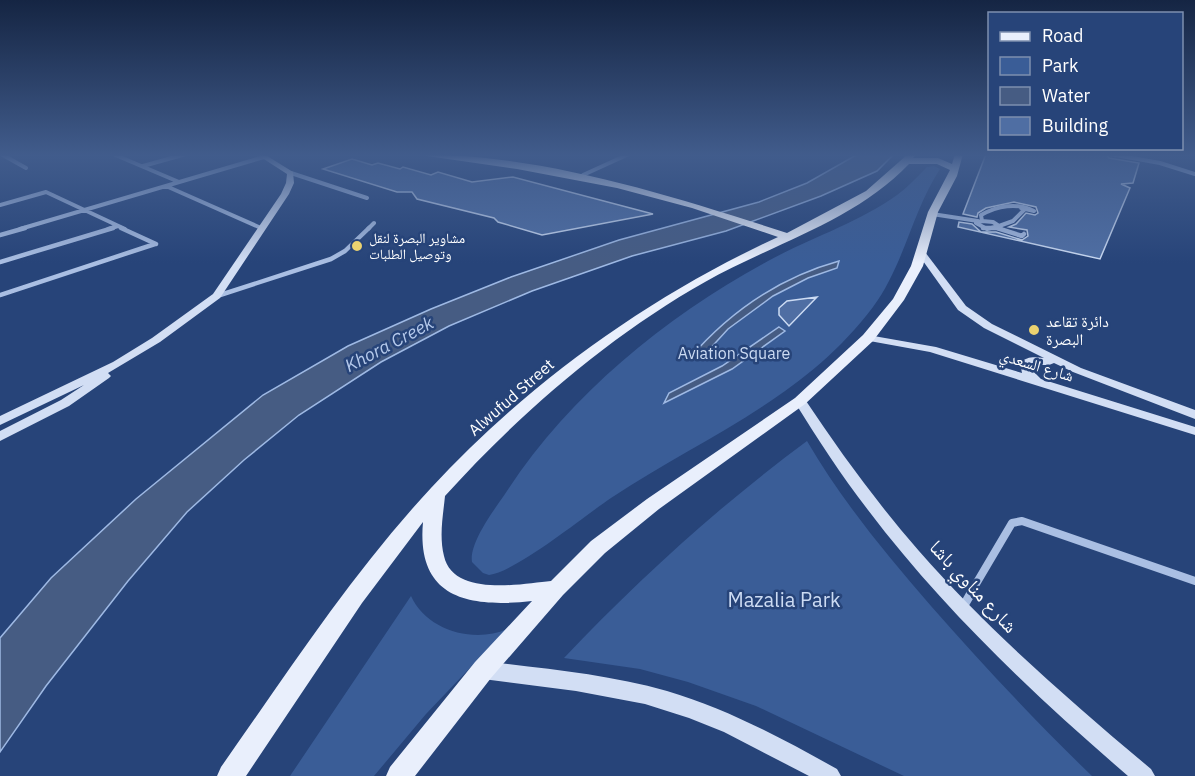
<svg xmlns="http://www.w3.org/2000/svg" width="1195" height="776" font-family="'IBM Plex Sans','Noto Naskh Arabic',sans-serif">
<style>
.green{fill:#3a5d97}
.water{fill:#465c83;stroke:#9eb9e4;stroke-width:1.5}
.building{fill:#4f6ea3;stroke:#ccdbf3;stroke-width:1.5}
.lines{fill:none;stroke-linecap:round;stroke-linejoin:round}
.street-far3{stroke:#aabfe3;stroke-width:4}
.street-far2{stroke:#aabfe3;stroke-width:4.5}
.street-far1{stroke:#aabfe3;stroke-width:8}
.street{stroke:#aabfe3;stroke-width:9}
.secondary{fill:#d2def4;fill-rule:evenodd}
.primary{fill:#e9effc;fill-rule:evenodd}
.poi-dot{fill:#ebd270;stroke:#274479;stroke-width:2}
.labels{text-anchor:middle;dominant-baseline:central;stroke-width:5;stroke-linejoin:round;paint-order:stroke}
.far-poi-label{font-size:14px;fill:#fff;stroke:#274479;text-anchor:start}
.poi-label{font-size:16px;fill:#fff;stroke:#274479;text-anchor:start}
.park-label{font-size:16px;fill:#ccdbf3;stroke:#274479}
.street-label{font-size:16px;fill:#fff;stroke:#274479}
.water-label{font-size:18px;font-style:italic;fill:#b5c9eb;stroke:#274479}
.near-street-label{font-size:20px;fill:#fff;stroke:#274479}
.near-park-label{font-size:20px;fill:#ccdbf3;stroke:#274479}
</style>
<rect width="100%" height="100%" fill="#274479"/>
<path class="green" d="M934,166L940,169C912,212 904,265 873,307C804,399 703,437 611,498C583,517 517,571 489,575L483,573L472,562C469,543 494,510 505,494C569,395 665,317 768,261C810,238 858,223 897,195C908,187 917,177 927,167Z
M807,441C842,501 886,554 931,606C983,665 1036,722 1092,776H904L756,706L688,682L640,669L564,658C639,579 719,506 807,441Z
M411,596C426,630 474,644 507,629L426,714L374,776H290Z"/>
<path class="water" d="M858,154H894L877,171L821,196L726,231L632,256L532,291L449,326L381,362L299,415L244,460L187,512L128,581L46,686L0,752V638L51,578L136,499L263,395L348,346L431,309L511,277L619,240L759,202L807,183Z
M839,261L837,268L808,278L773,296L728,329L706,353L688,360C729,312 778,278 839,261Z
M779,327L785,331L732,369L664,403L669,393L722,366Z"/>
<path class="building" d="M986,154H1106L1109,158L1139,163L1133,183L1121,184L1130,188L1100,259L958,227L959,222L972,224L981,232H996L1022,240L1028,236L1027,230L1009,227L1016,224L1026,213L1035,215L1038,213L1036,207L1014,202L986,208L978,213L977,217L963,214Z
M352,159L372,165L378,163L400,169L403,167L431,175L438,172L472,182L513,177L653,214L542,235L498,222L494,218L417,199L412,192H397L323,169Z
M817,297L789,326L779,315V308L787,301Z"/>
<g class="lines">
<path class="street-far3" d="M1,154L26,168
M113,154L179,182
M1110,154L1160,163L1195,174
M143,166L186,154
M291,173L367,198
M583,175L629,154
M166,186L261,228
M0,205L46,192L125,229
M932,214L978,221
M982,221L981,215C997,206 1017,202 1034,211L1021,208
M982,221L993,222L999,226L987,229L976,223Z
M999,226L1013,221L1024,210
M997,228L1001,229
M20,229L264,157
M108,229L118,226
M368,229L374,223"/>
<path class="street-far2" d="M121,228L156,244
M983,228H996
M997,228L1022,236L1024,234
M0,235L25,228
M0,262L113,228
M0,295L155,244
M217,296L331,259L345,251L369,228"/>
<path class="street-far1" d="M973,589L1012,523L1022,521L1195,581"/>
<path class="street" d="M963,607L974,588"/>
<path class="secondary" d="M256,154H264L293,172L294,183L289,194L220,298L160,342L108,373L111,376L109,378L69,406L0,441V431L61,400L84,385L0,425V416L113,362L152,338L213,294L281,194L286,183L287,174Z
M922,251L925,252L966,306L992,324L1081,368L1195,410V419L1073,372L1054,363L1049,365H1032V370L1041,379L1195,427V435L930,352L864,340L863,338L864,336L868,335L936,347L1022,373L1020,363C1027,356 1035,357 1044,358L984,328L958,310L918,254Z
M800,397L804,398C840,452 877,503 919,551C989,631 1070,701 1151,769L1155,776H1128C1034,695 943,609 868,510C841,475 817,438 794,401Z
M483,661C545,669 607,674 667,691C728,709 783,739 837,769L841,776H809L724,732L689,718L645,704L576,691L483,679L476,676L474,670L476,664Z"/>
<path class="primary" d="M413,154C541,154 666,194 787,233L866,191L908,154H917L913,158H938L952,164L955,154H963L957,176L938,212L923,266L904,300L873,341L805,404L659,509L605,553L563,595L491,678L415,776H386L390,767L475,662L532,601C469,608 416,599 423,522L362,603L246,776H217L221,767C288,672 352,573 431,488C528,383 648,297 778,237L692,208L617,188L517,169ZM909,164H937L950,170L928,212L911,266L893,299L863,335L795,398L647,499L591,541L551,581C521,584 453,597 444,556C439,536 443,516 445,496C518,415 609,336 705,282C772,244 855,221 909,164Z"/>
</g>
<linearGradient id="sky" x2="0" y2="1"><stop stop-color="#152543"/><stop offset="0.59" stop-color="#415c8c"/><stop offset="1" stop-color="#415c8c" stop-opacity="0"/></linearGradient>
<rect width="1195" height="263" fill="url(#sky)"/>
<g class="poi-dot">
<circle cx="357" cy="246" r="6"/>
<circle cx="1034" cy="330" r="6"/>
</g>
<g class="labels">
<g class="far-poi-label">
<text x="369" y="238">مشاوير البصرة لنقل<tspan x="369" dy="16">وتوصيل الطلبات</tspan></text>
</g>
<g class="poi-label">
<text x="1046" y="321">دائرة تقاعد<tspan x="1046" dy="18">البصرة</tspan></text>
</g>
<g class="park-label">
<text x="734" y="353">Aviation Square</text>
</g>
<g class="street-label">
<text transform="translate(1037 365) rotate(17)">شارع السعدي</text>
<text transform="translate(511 397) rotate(-41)">Alwufud Street</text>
</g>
<g class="water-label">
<text transform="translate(389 344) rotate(-28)">Khora Creek</text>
</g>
<g class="near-street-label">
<text transform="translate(974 586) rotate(47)">شارع مناوي باشا</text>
</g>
<g class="near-park-label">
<text x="784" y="599">Mazalia Park</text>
</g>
</g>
<rect x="988" y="12" width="195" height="138" fill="#274479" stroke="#7d8faf" stroke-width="1.5"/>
<rect x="1000" y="32" width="30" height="9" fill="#e9effc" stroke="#7d8faf" stroke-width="1.5"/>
<text x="1042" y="42" font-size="18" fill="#ffffff">Road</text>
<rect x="1000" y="57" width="30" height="18" fill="#3a5d97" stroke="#7d8faf" stroke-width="1.5"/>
<text x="1042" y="72" font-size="18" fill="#ffffff">Park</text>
<rect x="1000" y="87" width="30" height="18" fill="#465c83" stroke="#7d8faf" stroke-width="1.5"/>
<text x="1042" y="102" font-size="18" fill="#ffffff">Water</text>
<rect x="1000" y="117" width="30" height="18" fill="#4f6ea3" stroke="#7d8faf" stroke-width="1.5"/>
<text x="1042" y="132" font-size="18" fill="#ffffff">Building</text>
</svg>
